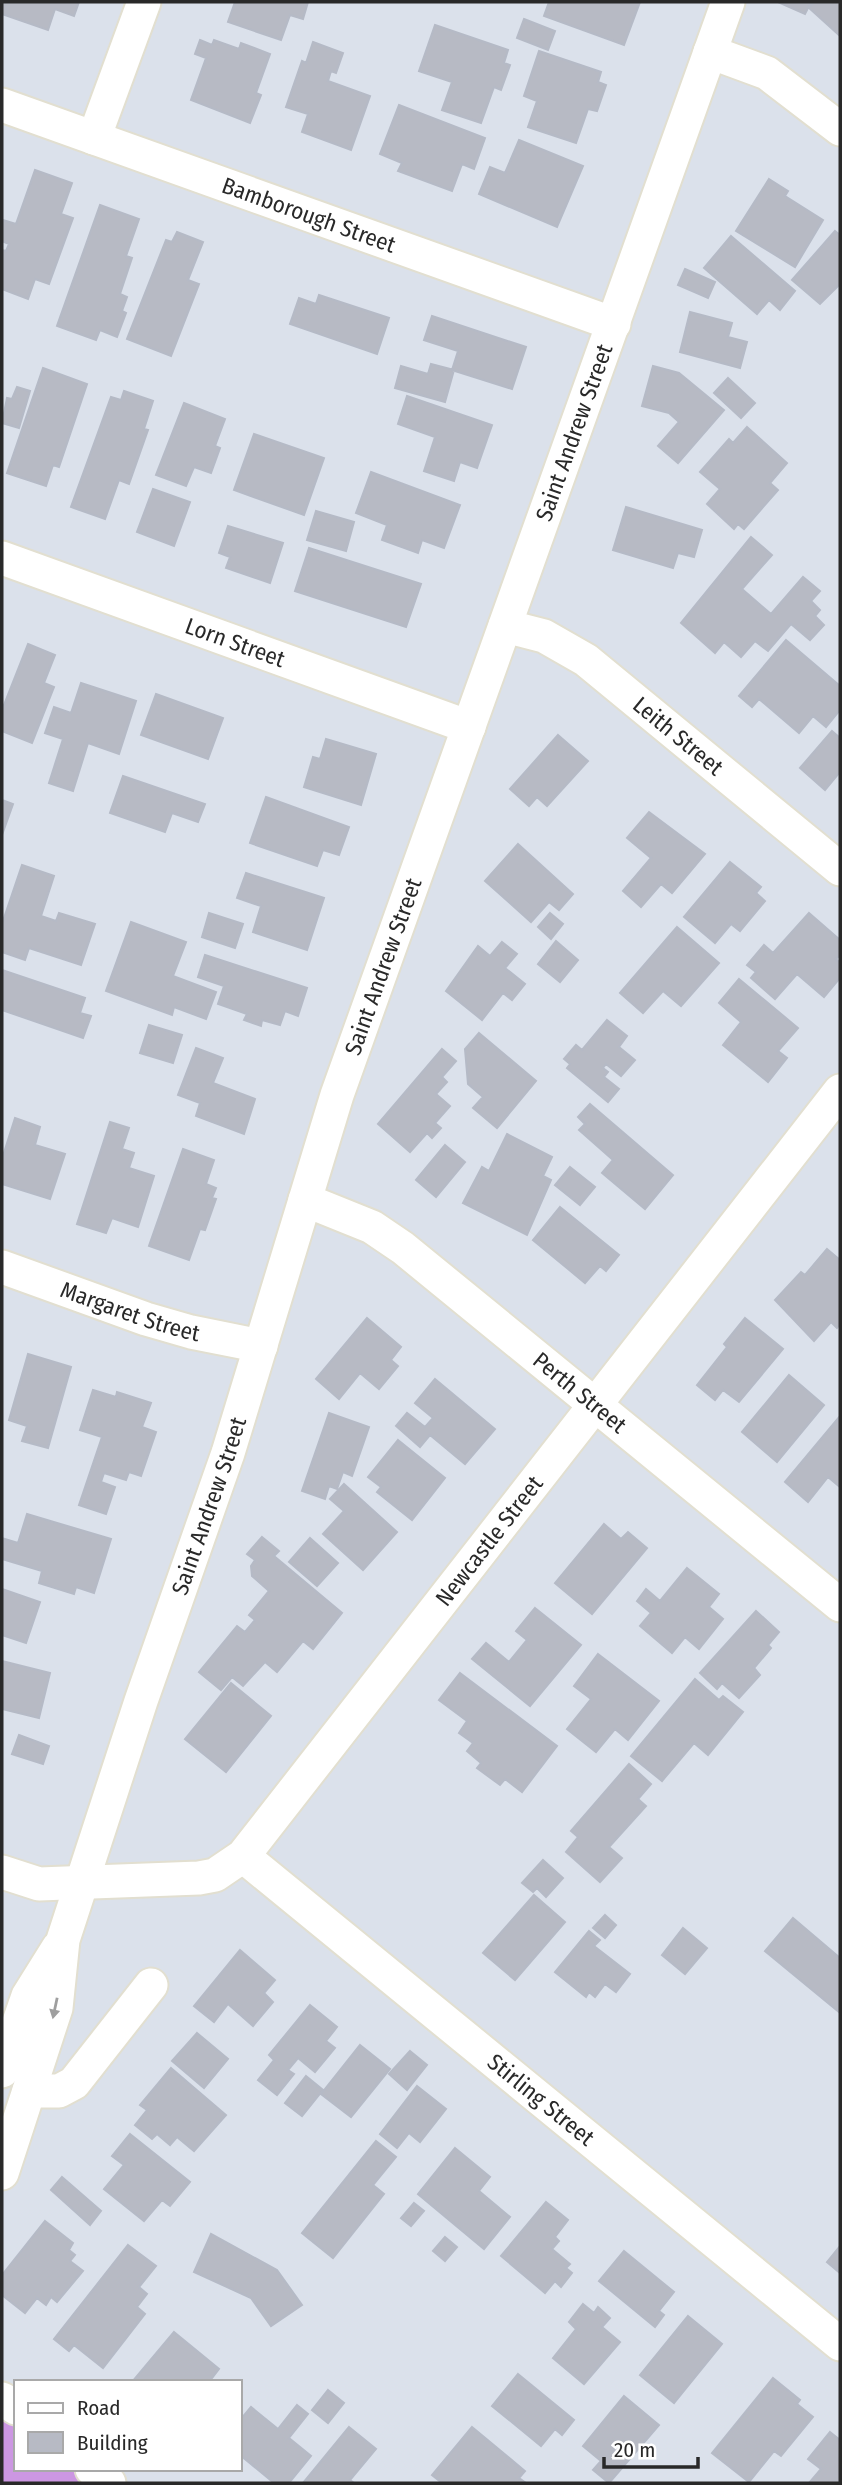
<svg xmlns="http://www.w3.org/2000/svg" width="842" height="2485" font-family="'Fira Sans Condensed',sans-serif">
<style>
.green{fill:#cc97e2}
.building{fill:#b7bac4;stroke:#b5bac6;stroke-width:2}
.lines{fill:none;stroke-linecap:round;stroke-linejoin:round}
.minor-casing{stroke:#e2dfd0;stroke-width:37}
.minor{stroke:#fff;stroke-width:33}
.oneway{fill:#9f9f9f}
.labels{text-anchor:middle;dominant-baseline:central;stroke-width:7;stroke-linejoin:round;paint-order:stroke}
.street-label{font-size:23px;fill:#292929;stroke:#fff}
</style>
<rect width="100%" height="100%" fill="#dbe1eb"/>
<path class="green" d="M2,2404L16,2416V2469H79L96,2483H2Z"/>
<path class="building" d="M79,2L74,16L55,9L48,30L2,14V2Z
M235,2H308L303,19L290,15L281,40L228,22Z
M549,2H640L624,45L544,16Z
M778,2H811L805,14Z
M814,2H840V36L809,8Z
M524,19L555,31L548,50L517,38Z
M435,25L508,50L504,63L510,65L501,90L494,87L481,123L442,110L452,82L419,71Z
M200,40L212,45L214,40L239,49L241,43L270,54L256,93L261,95L250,123L191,100L206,58L195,54Z
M313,42L343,53L336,73L331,71L328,81L370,96L351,150L302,132L308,114L286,107L302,61L306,63Z
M539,51L601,72L598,82L606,85L597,111L588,109L576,143L528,127L537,101L524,96Z
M399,105L485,138L474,169L462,164L452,191L398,171L402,163L380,154Z
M519,140L583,166L557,227L479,194L490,167L505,173Z
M35,170L72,183L61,214L73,218L49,284L35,279L28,299L2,289V250L6,251L9,244L2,241V225L3,220L16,224Z
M769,179L788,191L785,196L823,220L795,267L736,231Z
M100,205L139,219L126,256L132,258L120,294L127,297L122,311L126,313L117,337L100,330L96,340L57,326Z
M835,231L840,235V284L820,304L792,280Z
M177,232L203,242L188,280L199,284L171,356L127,339L166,240L172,242Z
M731,236L795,291L780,310L769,300L757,314L704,268Z
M685,269L715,282L708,298L678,285Z
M319,295L389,318L377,354L290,324L299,298L316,304Z
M690,312L732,323L728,337L747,342L740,368L680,352Z
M432,316L526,347L512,389L452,370L458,351L424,340Z
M431,364L454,370L445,402L395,388L401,366L428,374Z
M653,366L679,373L724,410L678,463L658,446L679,422L669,413L642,406Z
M43,368L87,384L59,467L53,465L46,486L7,473Z
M728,378L755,403L741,418L714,393Z
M17,387L30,391L19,428L2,423L7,398L12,399Z
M124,391L153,401L144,429L148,430L129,484L119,480L105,519L71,507L111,397L121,400Z
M407,396L492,425L477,468L460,462L454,481L424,471L435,437L398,424Z
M184,403L225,419L215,446L220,448L211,473L194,467L186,486L156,475Z
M747,427L787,463L770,483L778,490L744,529L738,524L734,529L707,504L720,489L700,472L729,439L733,443Z
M254,434L324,458L304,515L234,490Z
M371,472L460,505L444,548L422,540L418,553L382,540L387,525L356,513Z
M153,489L190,502L174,546L137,532Z
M626,507L702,530L694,557L678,553L673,568L613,550Z
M316,511L354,522L346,551L307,540Z
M228,526L283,543L270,583L226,568L230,557L219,553Z
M751,537L772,555L742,589L771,614L803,577L820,591L811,601L820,610L815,616L824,625L810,640L791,624L768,651L755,641L741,657L724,642L715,653L681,623Z
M309,548L421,584L406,627L295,591Z
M786,640L840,686V710L826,727L813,716L799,733L759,699L752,707L739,696Z
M28,644L55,655L44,683L54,687L32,743L2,731V710Z
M81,683L136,701L119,754L88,743L73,791L49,783L63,739L45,733L54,707L71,713Z
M156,694L223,718L208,759L141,735Z
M832,731L840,738V772L825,790L800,768Z
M558,735L588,761L547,806L537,797L529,806L510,789Z
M326,739L376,754L361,805L304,787L313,757L320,759Z
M123,776L205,804L198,822L172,813L165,832L110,813Z
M266,797L349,827L339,855L323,850L317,866L250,843Z
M2,800L13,804L2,835Z
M649,812L705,854L672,893L661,884L641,907L623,891L651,858L627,838Z
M518,844L573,894L559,910L549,902L531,922L485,881Z
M730,862L761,887L756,893L765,901L740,931L731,924L715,943L684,917Z
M22,865L54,876L41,916L56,921L59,913L95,924L81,965L29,948L25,960L2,952V924Z
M246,873L324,898L307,950L253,932L261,906L237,898Z
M209,913L243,924L235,948L202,937Z
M550,913L563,924L551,939L538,927Z
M809,913L840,940V955L836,959L840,963V978L824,997L797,974L775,999L751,978L756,972L747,965L764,945L773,953Z
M131,922L186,942L173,976L216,992L206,1019L174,1007L172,1015L106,991Z
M677,927L719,963L681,1006L663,991L643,1013L620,993Z
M556,941L578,960L560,982L538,964Z
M502,942L517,954L505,968L525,984L512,1000L503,993L482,1020L446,991L478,946L490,956Z
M205,955L307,988L298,1016L285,1011L280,1025L262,1020L261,1026L244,1020L247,1014L218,1004L224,986L198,977Z
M2,970L85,998L80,1013L91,1016L83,1038L2,1010Z
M739,979L798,1028L778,1051L787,1058L768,1082L723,1045L741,1022L719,1003Z
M607,1020L627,1036L619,1047L635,1060L621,1076L606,1064L603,1068L608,1072L604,1077L619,1089L608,1102L567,1068L570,1064L564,1059L576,1045L582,1050Z
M149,1025L182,1035L173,1063L140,1053Z
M479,1033L536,1081L497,1128L473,1108L483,1097L468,1084L465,1049Z
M196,1048L223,1058L213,1083L255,1099L244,1134L196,1116L200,1103L178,1095Z
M442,1049L456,1061L442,1077L447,1082L436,1094L450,1106L435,1123L441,1128L432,1138L427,1133L410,1152L378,1124Z
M590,1104L673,1175L645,1209L602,1173L613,1160L579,1130L585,1124L578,1117Z
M15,1118L40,1127L35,1145L65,1154L50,1199L2,1184V1159Z
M110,1122L129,1128L122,1149L134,1153L129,1168L154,1176L138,1227L112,1218L106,1233L77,1224Z
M507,1134L552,1157L543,1176L551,1180L527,1235L463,1203L482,1167L489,1171Z
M445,1145L465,1162L436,1197L416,1180Z
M183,1149L214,1160L206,1184L216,1188L212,1198L216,1199L205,1230L200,1229L189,1260L149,1246Z
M570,1167L595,1187L580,1205L555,1185Z
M560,1207L619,1255L606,1271L600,1266L585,1283L533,1240Z
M827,1249L840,1260V1324L837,1328L831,1322L814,1341L775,1300L801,1272L805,1275Z
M367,1318L401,1347L391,1360L398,1366L379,1389L360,1373L339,1399L316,1379Z
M745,1318L783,1349L739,1402L723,1390L715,1400L697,1385L727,1347L724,1344Z
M28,1354L71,1367L48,1448L22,1441L27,1426L9,1420Z
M789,1375L824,1405L777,1462L742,1432Z
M435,1379L495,1429L465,1464L430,1435L420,1447L396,1426L407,1413L425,1427L433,1418L415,1403Z
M93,1390L116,1397L117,1392L151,1403L142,1427L156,1432L141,1476L129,1472L126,1480L104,1473L101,1482L115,1487L106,1514L79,1505L102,1437L80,1430Z
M329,1413L369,1427L352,1476L343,1472L337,1489L329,1486L325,1499L302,1491Z
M840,1416V1487L828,1477L808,1502L785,1482Z
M398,1440L445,1478L412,1520L377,1492L381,1487L368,1477Z
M344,1484L397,1532L363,1570L323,1534L344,1511L330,1499Z
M27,1514L111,1539L94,1593L76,1587L74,1594L39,1583L42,1571L2,1559V1538L18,1543Z
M604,1524L621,1539L628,1532L647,1548L592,1614L555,1583Z
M262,1537L279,1551L274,1556L342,1613L313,1649L303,1641L277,1672L265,1662L243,1686L232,1677L221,1690L199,1672L237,1626L245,1632L255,1620L249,1615L269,1591L252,1576L251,1566L255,1560L247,1554Z
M310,1538L338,1563L317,1586L289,1562Z
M687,1568L719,1594L709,1607L723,1619L699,1649L685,1637L672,1653L640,1626L651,1613L637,1601L646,1589L660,1601Z
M2,1589L40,1602L26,1643L2,1635Z
M535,1608L581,1645L530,1706L472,1659L486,1643L509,1662L527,1640L516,1631Z
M756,1611L779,1632L768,1645L771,1648L754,1668L760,1675L739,1698L722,1683L717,1689L700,1673Z
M598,1654L659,1701L628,1740L615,1729L596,1752L567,1729L591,1699L574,1686Z
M2,1661L50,1673L39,1718L2,1709Z
M460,1673L557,1746L522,1792L505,1779L500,1785L477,1768L481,1763L467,1751L473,1743L459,1733L467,1721L439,1700Z
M695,1679L719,1700L723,1696L743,1712L708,1755L694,1743L662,1781L631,1756Z
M231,1683L271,1716L226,1772L185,1739Z
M19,1735L49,1746L43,1764L12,1754Z
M629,1764L651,1784L638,1799L646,1806L609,1847L622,1858L600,1882L566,1852L578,1837L571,1831Z
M543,1860L563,1878L546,1897L537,1888L533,1892L522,1883Z
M534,1895L565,1922L515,1980L483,1953Z
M605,1915L616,1925L605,1938L593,1928Z
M793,1918L840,1958V2013L765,1951Z
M683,1928L707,1948L685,1974L662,1955Z
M589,1931L600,1940L594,1946L630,1974L616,1992L605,1984L595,1997L589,1992L586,1997L555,1972Z
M240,1950L275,1980L264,1993L273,2002L253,2026L228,2004L214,2022L194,2006Z
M310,2005L337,2027L326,2041L335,2048L315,2072L298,2058L288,2070L294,2074L277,2095L258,2080L274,2060L269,2055Z
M197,2033L228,2059L204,2088L172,2061Z
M360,2045L390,2069L351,2117L321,2094Z
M410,2051L427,2065L407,2090L389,2074Z
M171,2068L226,2115L194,2151L177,2137L170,2145L157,2134L152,2139L135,2125L147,2110L140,2105Z
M306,2076L323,2090L302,2116L285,2103Z
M417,2086L446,2109L420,2142L409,2133L397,2148L380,2134Z
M130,2134L190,2182L170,2206L162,2200L144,2221L104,2189L124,2165L112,2156Z
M376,2141L396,2157L373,2185L384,2194L333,2258L302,2233Z
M455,2148L490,2177L479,2191L510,2217L484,2249L418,2194Z
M62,2177L101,2211L90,2225L51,2190Z
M546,2202L568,2220L555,2237L559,2241L552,2249L570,2264L566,2268L572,2273L561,2287L555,2281L545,2293L501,2256Z
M414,2203L424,2211L411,2226L401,2218Z
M45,2221L73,2243L69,2250L75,2255L70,2261L83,2271L57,2302L51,2297L46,2305L37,2298L25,2313L2,2295V2275Z
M211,2234L277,2270L302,2305L271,2326L251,2298L194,2272Z
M445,2237L457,2247L445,2261L433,2251Z
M128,2245L156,2266L139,2287L147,2294L137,2307L145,2314L103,2368L74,2345L69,2351L54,2339Z
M840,2246V2273L827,2262Z
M624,2251L674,2292L659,2311L664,2315L655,2327L599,2281Z
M583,2304L594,2313L598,2307L610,2318L602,2327L620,2342L584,2384L553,2358L576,2329L569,2322Z
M688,2316L722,2344L674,2403L640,2375Z
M174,2332L219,2369L209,2382H132Z
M518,2374L574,2420L562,2435L555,2429L541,2446L492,2406Z
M773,2378L800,2400L797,2404L813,2417L781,2456L774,2451L749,2482L712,2453Z
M328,2390L344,2403L328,2423L312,2410Z
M624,2396L659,2425L609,2483L593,2470L601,2461L583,2446Z
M297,2405L308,2414L289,2438L311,2456L289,2483H274L240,2455V2420L251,2407L278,2429Z
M349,2427L376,2449L350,2480L354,2483H303Z
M472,2427L525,2471L519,2478L526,2483H473L469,2480L466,2483H442L432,2475Z
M830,2432L840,2440V2483H809L821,2469L808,2459Z"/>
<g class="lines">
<defs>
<g id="minor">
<path d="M710,52L767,73L840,129"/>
<path id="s1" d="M2,105L614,324"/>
<path d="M94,138L144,2"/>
<path id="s2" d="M2,558L469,727"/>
<path id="s3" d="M505,626L544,636L586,660L840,869"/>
<path id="s4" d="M305,1200L372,1227L403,1248L840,1605"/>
<path id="s5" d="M2,1267L146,1319L191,1332L261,1346"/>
<path id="s6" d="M243,1856L840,2344"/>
<path id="s7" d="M2,1872L39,1884L199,1878L215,1875L243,1856L840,1091"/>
<path d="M2,2071L28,1996L58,1948"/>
<path d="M29,2091H59L74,2083L151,1985"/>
<path id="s8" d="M2,2173L56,2008L63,1940L141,1701L228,1453L337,1095L728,2"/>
<path d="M2,2399L16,2408"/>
<path d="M92,2469L109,2483"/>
</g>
</defs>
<use href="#minor" class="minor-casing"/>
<use href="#minor" class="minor"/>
</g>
<defs><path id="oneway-solid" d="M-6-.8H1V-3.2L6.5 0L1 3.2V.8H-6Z" transform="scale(1.75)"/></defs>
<use class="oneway" href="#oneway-solid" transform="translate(55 2008) rotate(102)"/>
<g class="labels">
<g class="street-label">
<text stroke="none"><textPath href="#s1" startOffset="326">Bamborough Street</textPath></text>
<text stroke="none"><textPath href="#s8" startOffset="1834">Saint Andrew Street</textPath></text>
<text stroke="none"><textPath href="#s2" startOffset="248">Lorn Street</textPath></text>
<text stroke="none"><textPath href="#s3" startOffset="208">Leith Street</textPath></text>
<text stroke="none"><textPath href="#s8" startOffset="1267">Saint Andrew Street</textPath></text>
<text stroke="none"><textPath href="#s5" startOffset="136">Margaret Street</textPath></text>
<text stroke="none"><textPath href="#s4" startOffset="338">Perth Street</textPath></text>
<text stroke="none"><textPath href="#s8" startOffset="700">Saint Andrew Street</textPath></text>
<text stroke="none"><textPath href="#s7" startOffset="649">Newcastle Street</textPath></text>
<text stroke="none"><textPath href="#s6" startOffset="385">Stirling Street</textPath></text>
</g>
</g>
<rect width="842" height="2485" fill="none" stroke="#292929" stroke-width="7"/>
<rect x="14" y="2380" width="228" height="91" fill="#ffffff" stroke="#a9a9a9" stroke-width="2"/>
<rect x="28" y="2403" width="35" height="10" fill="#ffffff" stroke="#a9a9a9" stroke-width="2"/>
<text x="77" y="2415" font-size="21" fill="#292929">Road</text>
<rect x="28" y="2432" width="35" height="21" fill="#b7bac4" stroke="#a9a9a9" stroke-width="2"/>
<text x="77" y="2450" font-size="21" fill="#292929">Building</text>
<path d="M604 2457v10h94v-10" fill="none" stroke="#292929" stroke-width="3.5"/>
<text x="614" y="2457" font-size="21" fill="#292929" stroke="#ffffff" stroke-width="5" paint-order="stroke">20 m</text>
</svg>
